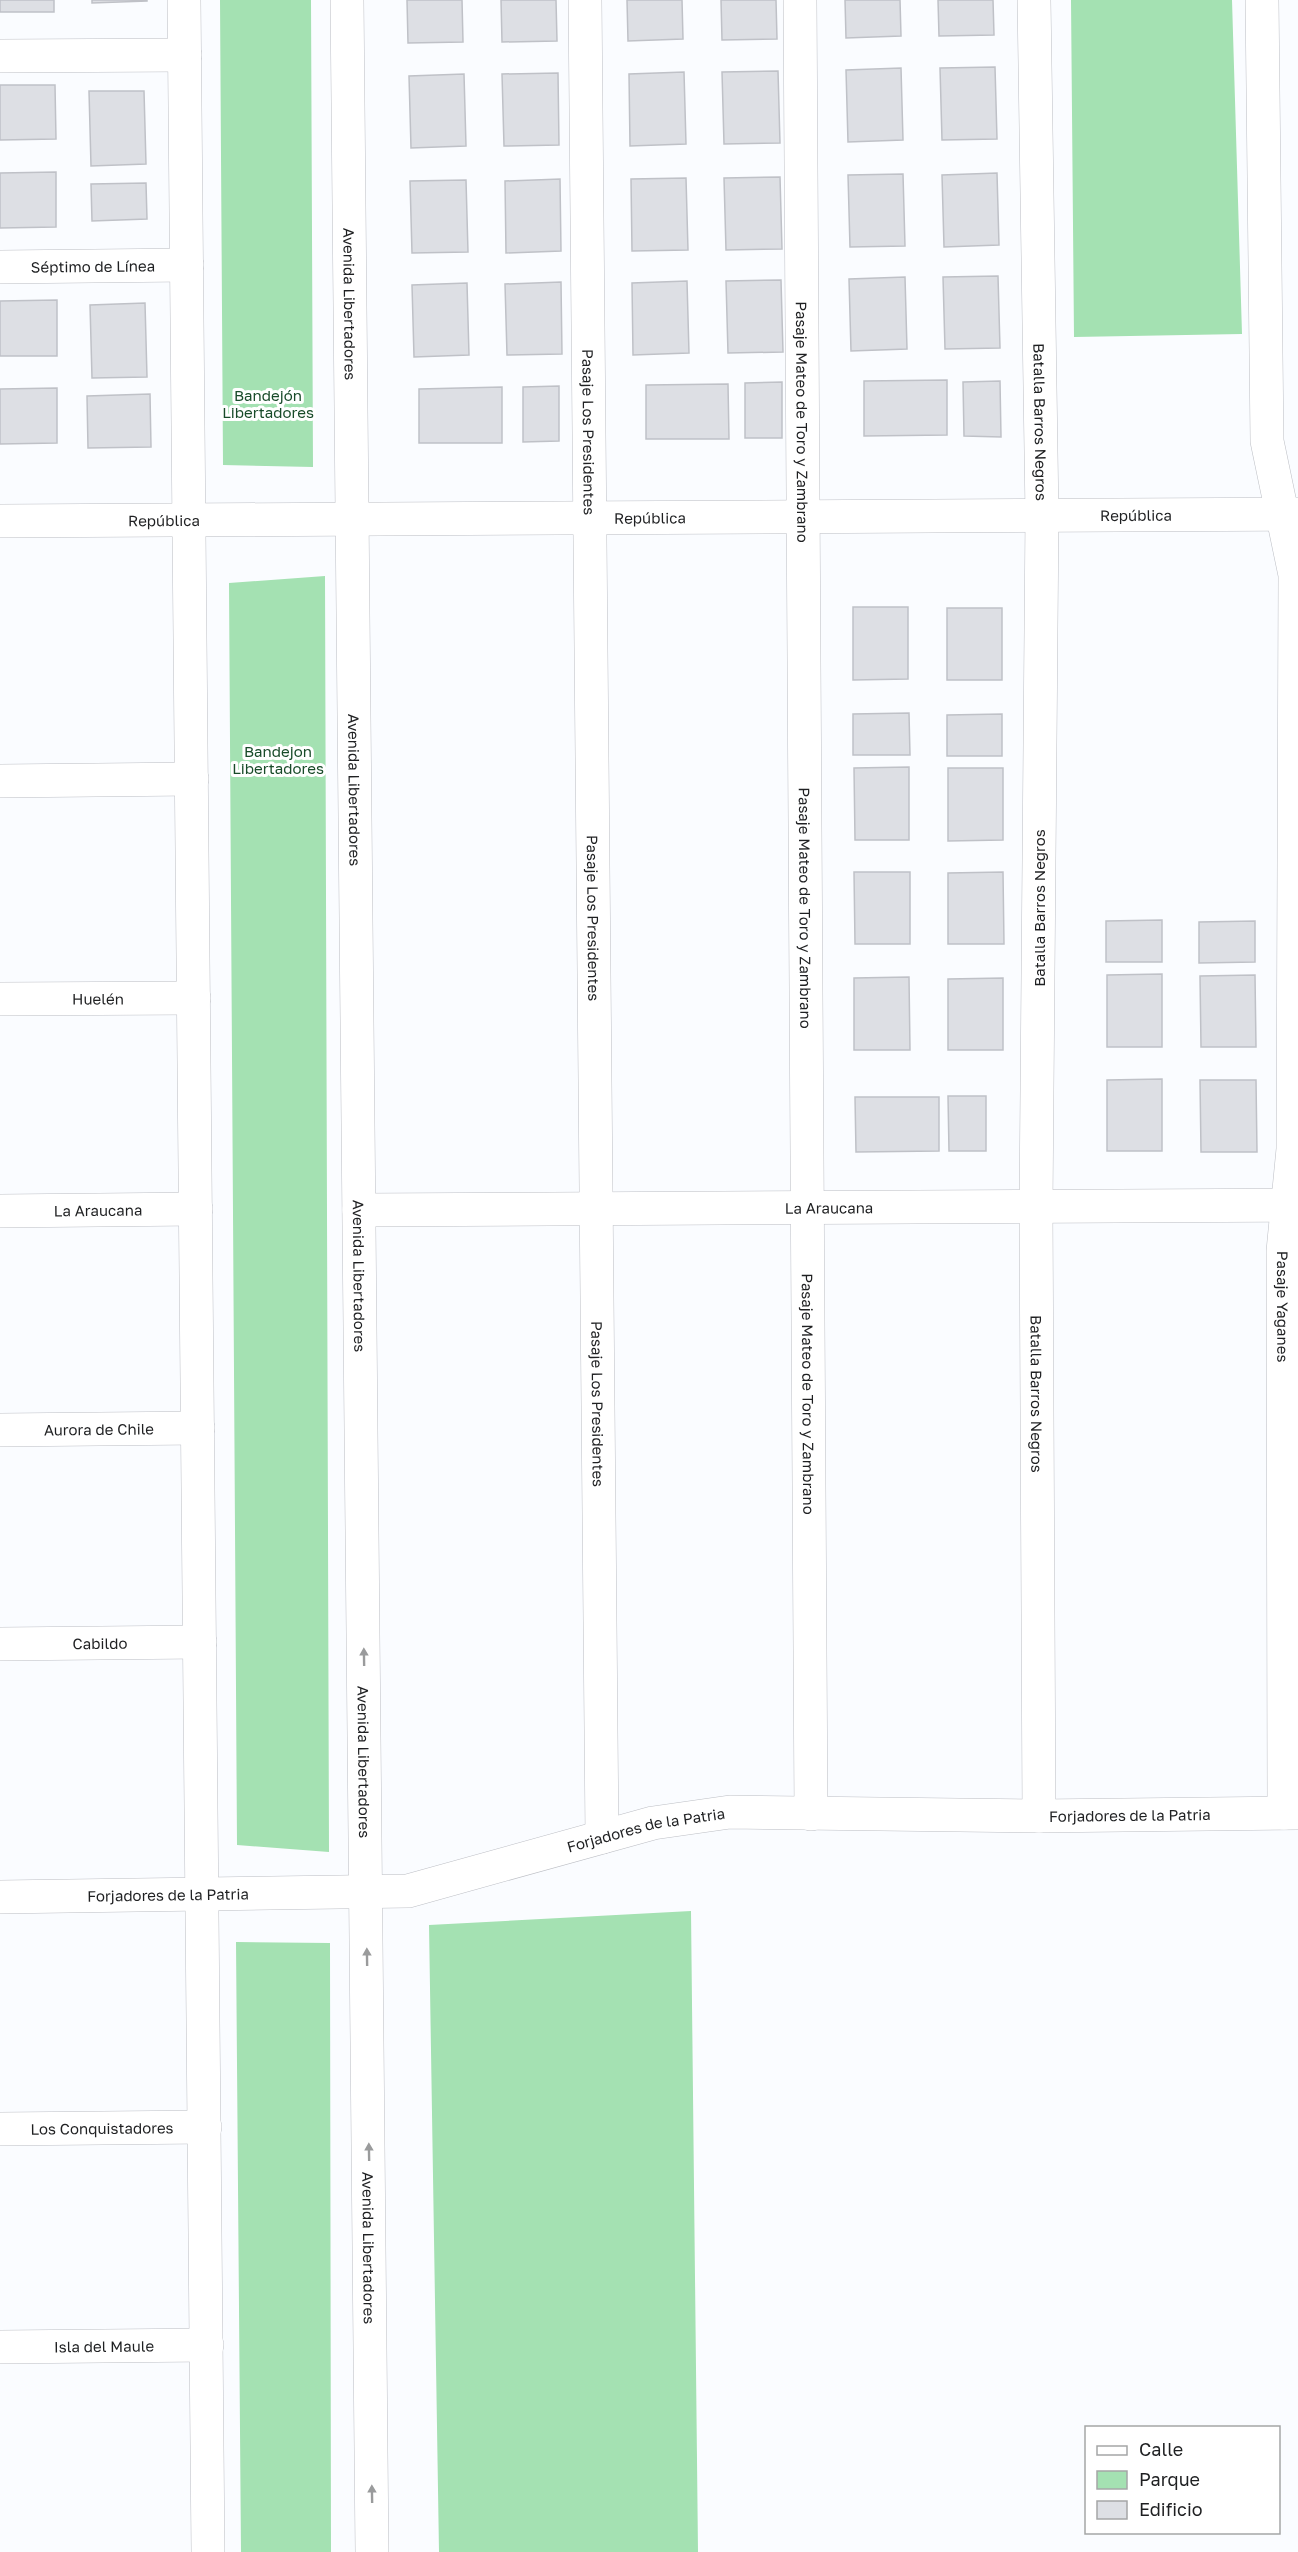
<svg xmlns="http://www.w3.org/2000/svg" width="1298" height="2552" font-family="'Golos Text',sans-serif">
<style>
.green{fill:#a4e1b2}
.building{fill:#dddfe4;stroke:#bfc1c7;stroke-width:1.5}
.lines{fill:none;stroke-linecap:round;stroke-linejoin:round}
.street-casing{stroke:#bdbfc5;stroke-width:34}
.street{stroke:#fff;stroke-width:33}
.oneway{fill:#9a9b9c}
.labels{text-anchor:middle;dominant-baseline:central;stroke-width:6;stroke-linejoin:round;paint-order:stroke}
.street-label{font-size:15px;fill:#1f2022;stroke:#fff}
.park-label{font-size:15px;fill:#184b29;stroke:#fff}
</style>
<rect width="100%" height="100%" fill="#fafcff"/>
<path class="green" d="M220,0H311L313,467L223,465Z
M1071,0H1232L1242,334L1074,337Z
M325,576L329,1852L237,1845L229,583Z
M691,1911L698,2552H439L429,1925Z
M236,1942L330,1943L331,2552H241Z"/>
<path class="building" d="M0,0H54V12H0Z
M92,0H147V1L92,3Z
M407,0H462L463,42L408,43Z
M501,0H556L557,41L502,42Z
M627,0H682L683,39L628,41Z
M721,0H776L777,39L722,40Z
M845,0H900L901,36L846,38Z
M938,0H993L994,35L939,36Z
M995,67L997,139L942,140L940,68Z
M901,68L903,140L848,142L846,70Z
M778,71L780,143L724,144L722,72Z
M684,72L686,144L630,146L629,74Z
M558,73L559,145L504,146L502,74Z
M464,74L466,146L411,148L409,76Z
M0,85H55L56,139L0,140Z
M89,91H144L146,164L91,166Z
M56,172V227L0,228V173Z
M997,173L999,245L944,247L942,175Z
M903,174L905,246L850,247L848,175Z
M780,177L782,249L726,250L724,178Z
M686,178L688,250L632,251L631,179Z
M560,179L561,251L506,253L505,181Z
M466,180L468,252L412,253L410,181Z
M146,183L147,219L92,221L91,184Z
M998,276L1000,348L945,349L943,277Z
M905,277L907,349L851,351L849,279Z
M781,280L783,352L728,353L726,281Z
M687,281L689,353L633,355L632,283Z
M561,282L562,354L507,355L505,284Z
M467,283L469,355L414,357L412,285Z
M57,300V356H0V301Z
M145,303L147,377L92,378L90,305Z
M947,380V435L864,436V381Z
M1000,381L1001,437L964,436L963,382Z
M782,382V438H745V383Z
M728,384L729,439H646V385Z
M559,386V441L523,442V387Z
M502,387V443H419V389Z
M57,388V443L0,444V389Z
M150,394L151,447L88,448L87,396Z
M853,607H908V679L853,680Z
M947,608H1002V680H947Z
M909,713L910,755H853V714Z
M1002,714V756H947V715Z
M909,767V840H855L854,768Z
M948,768H1003V840L948,841Z
M854,872H910V944H855Z
M1003,872L1004,944H948V873Z
M1162,920V962H1106V921Z
M1255,921V962L1199,963V922Z
M1162,974V1047H1107V975Z
M1255,975L1256,1047H1201L1200,976Z
M909,977L910,1050H854V978Z
M1003,978V1050H948V979Z
M1162,1079V1151H1107V1080Z
M1200,1080H1256L1257,1152H1201Z
M948,1096H986V1151H949Z
M855,1097H939V1151L856,1152Z"/>
<g class="lines">
<defs>
<g id="street">
<path d="M184,0L208,2552"/>
<path id="s1" d="M347,0L372,2552"/>
<path id="s2" d="M585,0L602,1837"/>
<path id="s3" d="M800,0L811,1814"/>
<path id="s4" d="M1034,0L1042,515L1036,1206L1039,1816"/>
<path id="s5" d="M1262,0L1267,441L1295,575L1293,1149L1283,1251L1284,1813"/>
<path d="M0,56L185,55"/>
<path id="s6" d="M0,267L187,265"/>
<path id="s7" d="M0,521L1298,514"/>
<path d="M0,781L192,779"/>
<path id="s8" d="M0,999L194,998"/>
<path id="s9" d="M359,1210L1298,1205"/>
<path id="s10" d="M0,1211L196,1209"/>
<path id="s11" d="M0,1430L198,1428"/>
<path id="s12" d="M0,1644L200,1642"/>
<path id="s13" d="M0,1897L408,1891L653,1823L730,1812L1039,1816L1298,1813"/>
<path id="s14" d="M0,2129L205,2127"/>
<path id="s15" d="M0,2347L207,2345"/>
</g>
</defs>
<use href="#street" class="street-casing"/>
<use href="#street" class="street"/>
</g>
<defs><path id="oneway-solid" d="M-6-.8H1V-3.2L6.5 0L1 3.2V.8H-6Z" transform="scale(1.5)"/></defs>
<g class="oneway">
<use href="#oneway-solid" transform="translate(364 1657) rotate(-91)"/>
<use href="#oneway-solid" transform="translate(367 1957) rotate(-91)"/>
<use href="#oneway-solid" transform="translate(369 2152) rotate(-91)"/>
<use href="#oneway-solid" transform="translate(372 2494) rotate(-91)"/>
</g>
<g class="labels">
<g class="street-label">
<text stroke="none"><textPath href="#s6" startOffset="93">Séptimo de Línea</textPath></text>
<text stroke="none"><textPath href="#s1" startOffset="304">Avenida Libertadores</textPath></text>
<text stroke="none"><textPath href="#s3" startOffset="422">Pasaje Mateo de Toro y Zambrano</textPath></text>
<text stroke="none"><textPath href="#s4" startOffset="422">Batalla Barros Negros</textPath></text>
<text stroke="none"><textPath href="#s2" startOffset="432">Pasaje Los Presidentes</textPath></text>
<text stroke="none"><textPath href="#s7" startOffset="1136">República</textPath></text>
<text stroke="none"><textPath href="#s7" startOffset="650">República</textPath></text>
<text stroke="none"><textPath href="#s7" startOffset="164">República</textPath></text>
<text stroke="none"><textPath href="#s1" startOffset="790">Avenida Libertadores</textPath></text>
<text stroke="none"><textPath href="#s3" startOffset="908">Pasaje Mateo de Toro y Zambrano</textPath></text>
<text transform="translate(1039 908) rotate(-90)">Batalla Barros Negros</text>
<text stroke="none"><textPath href="#s2" startOffset="918">Pasaje Los Presidentes</textPath></text>
<text stroke="none"><textPath href="#s8" startOffset="98">Huelén</textPath></text>
<text stroke="none"><textPath href="#s9" startOffset="470">La Araucana</textPath></text>
<text stroke="none"><textPath href="#s10" startOffset="98">La Araucana</textPath></text>
<text stroke="none"><textPath href="#s1" startOffset="1276">Avenida Libertadores</textPath></text>
<text stroke="none"><textPath href="#s5" startOffset="1310">Pasaje Yaganes</textPath></text>
<text stroke="none"><textPath href="#s3" startOffset="1394">Pasaje Mateo de Toro y Zambrano</textPath></text>
<text stroke="none"><textPath href="#s4" startOffset="1394">Batalla Barros Negros</textPath></text>
<text stroke="none"><textPath href="#s2" startOffset="1404">Pasaje Los Presidentes</textPath></text>
<text stroke="none"><textPath href="#s11" startOffset="99">Aurora de Chile</textPath></text>
<text stroke="none"><textPath href="#s12" startOffset="100">Cabildo</textPath></text>
<text stroke="none"><textPath href="#s1" startOffset="1762">Avenida Libertadores</textPath></text>
<text stroke="none"><textPath href="#s13" startOffset="1140">Forjadores de la Patria</textPath></text>
<text stroke="none"><textPath href="#s13" startOffset="654">Forjadores de la Patria</textPath></text>
<text stroke="none"><textPath href="#s13" startOffset="168">Forjadores de la Patria</textPath></text>
<text stroke="none"><textPath href="#s14" startOffset="102">Los Conquistadores</textPath></text>
<text stroke="none"><textPath href="#s1" startOffset="2248">Avenida Libertadores</textPath></text>
<text stroke="none"><textPath href="#s15" startOffset="104">Isla del Maule</textPath></text>
</g>
<g class="park-label">
<text x="268" y="395">Bandejón<tspan x="268" dy="17">Libertadores</tspan></text>
<text x="278" y="751">Bandejon<tspan x="278" dy="17">Libertadores</tspan></text>
</g>
</g>
<rect x="1085" y="2426" width="195" height="108" fill="#ffffff" stroke="#a5a6a7" stroke-width="1.5"/>
<rect x="1097" y="2446" width="30" height="9" fill="#ffffff" stroke="#a5a6a7" stroke-width="1.5"/>
<text x="1139" y="2456" font-size="18" fill="#1f2022">Calle</text>
<rect x="1097" y="2471" width="30" height="18" fill="#a4e1b2" stroke="#a5a6a7" stroke-width="1.5"/>
<text x="1139" y="2486" font-size="18" fill="#1f2022">Parque</text>
<rect x="1097" y="2501" width="30" height="18" fill="#dddfe4" stroke="#a5a6a7" stroke-width="1.5"/>
<text x="1139" y="2516" font-size="18" fill="#1f2022">Edificio</text>
</svg>
